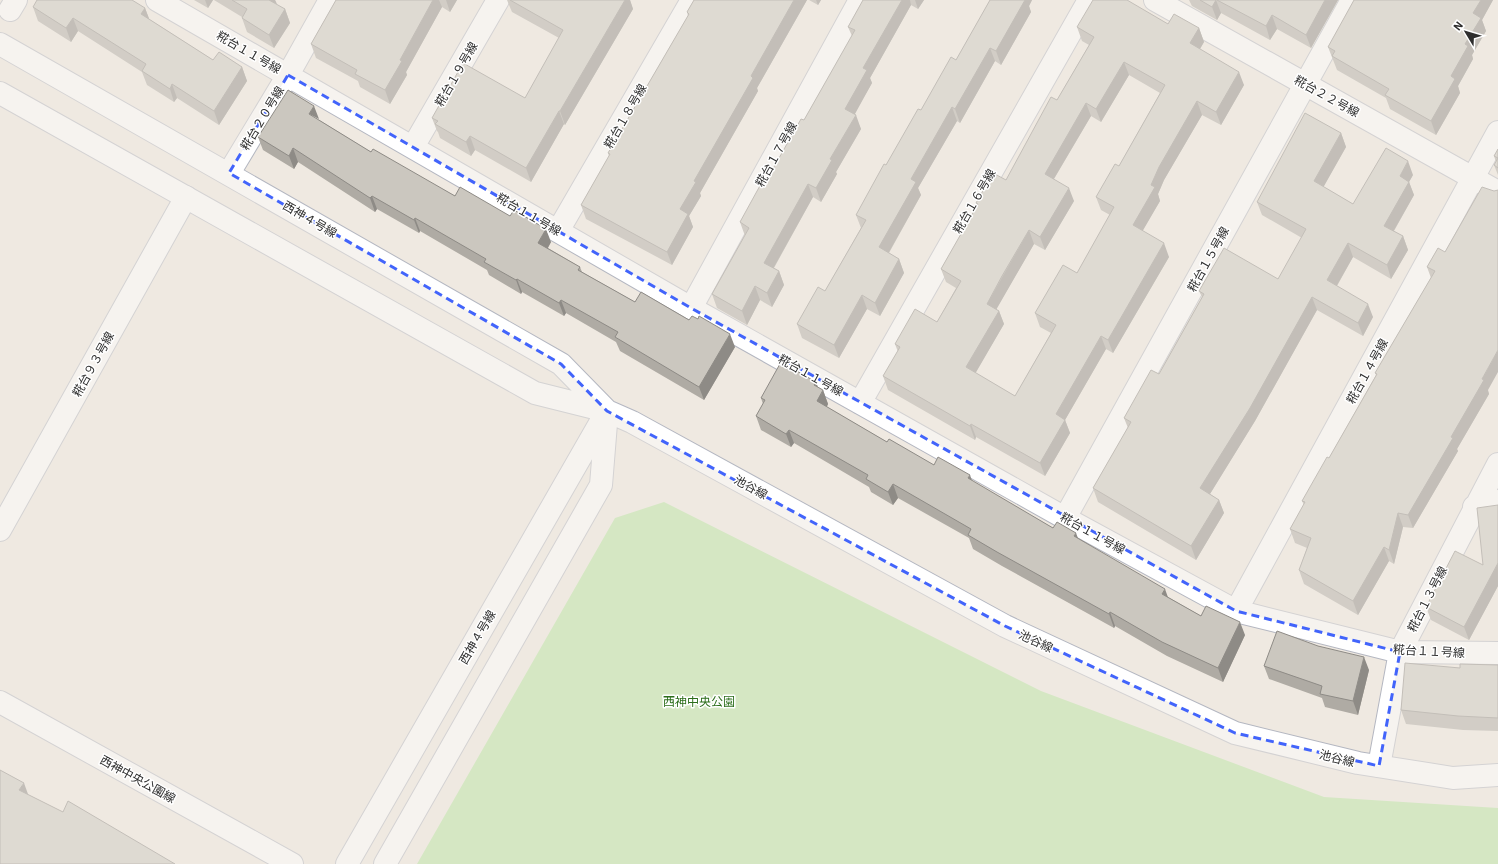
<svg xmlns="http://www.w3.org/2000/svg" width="1498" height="864" font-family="'IBM Plex Sans','Noto Sans JP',sans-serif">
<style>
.green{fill:#b6e59e}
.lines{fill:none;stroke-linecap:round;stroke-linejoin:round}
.street-casing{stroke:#b4b7c1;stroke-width:24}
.secondary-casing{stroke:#b4b7c1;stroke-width:24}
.street{stroke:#fff;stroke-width:22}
.secondary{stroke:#fff;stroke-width:22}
.wall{fill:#afaba4;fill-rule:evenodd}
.shaded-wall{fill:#8e8b86}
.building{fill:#cbc7bf;stroke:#8e8b86;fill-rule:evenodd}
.marked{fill:none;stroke:#4264fb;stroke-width:3;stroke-dasharray:8 5;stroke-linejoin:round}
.labels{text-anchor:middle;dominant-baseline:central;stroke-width:3;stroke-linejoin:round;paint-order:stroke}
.street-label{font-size:12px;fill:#2e2e2e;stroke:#fff}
.park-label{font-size:12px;fill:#2c6e1b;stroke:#fff}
</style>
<rect width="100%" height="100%" fill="#efe9e1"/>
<path class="green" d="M664,502L1041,691L1324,797L1498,808V864H417L615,518Z"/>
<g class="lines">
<defs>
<path id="street" d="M157,0L691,308L1065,518L1236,611L1400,652L1498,653
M1155,0L1498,192
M10,10L16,0
M413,147L498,0
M229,173L288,75L330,0
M558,231L692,0
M691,308L860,0
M860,403L1089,0
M1474,507L1498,501
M1065,518L1352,0
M0,530L186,197
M1236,611L1498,132
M0,702L292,864
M1379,766L1400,652L1498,464"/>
<path id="secondary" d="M0,44L561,364L607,411L601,485L385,864
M0,93L535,393L607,411L347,864
M607,411L632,422L1005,626L1235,733L1358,763L1453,778L1498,775"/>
</defs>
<use href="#street" class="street-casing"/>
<use href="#secondary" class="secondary-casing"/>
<use href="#street" class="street"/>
<use href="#secondary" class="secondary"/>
</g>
<path class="wall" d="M194,0H213L208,8Z
M214,0H275L277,5L285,9L290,23L274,48L247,32L242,18V17Z
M336,0H457L450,12L442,7L406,72L407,75L390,104L360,87L358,81L316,58L311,44Z
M507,0H630L633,9L565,125L564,124L531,182L475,150L471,156L440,138L438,132L437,131L432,118L525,98L559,38L512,12Z
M694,0H807L757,88L758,91L700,193L701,196L689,216L693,227L672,265L586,219L581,205L609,156L608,153L688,16L687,12Z
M809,0H821L818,5Z
M863,0H924L918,9L911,5L870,78L872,83L854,114L861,129L836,172L837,174L821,202L813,197L774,268L779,271L784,285L772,307L760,300L747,325L717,308L712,294L745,236L740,222L804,120L852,36L848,27Z
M990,0H1032L1029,6L1031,12L1001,65L995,61L960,123L957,121L918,188L921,195L889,253L899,259L904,273L880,316L867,309L839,358L802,338L797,324L825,291L861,228L856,215L886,165L921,110L956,60Z
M1189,0H1338L1311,48L1277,29L1270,40L1221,13L1217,20L1192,6Z
M1354,0H1493L1482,20L1486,31L1472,55L1473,59L1458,86L1460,93L1436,135L1390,109L1386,98L1337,70L1328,47Z
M33,7L145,8L149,19L213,60L242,67L247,81L219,125L177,98L174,102L147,85L142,72L78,31L71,42L38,21Z
M1168,24L1199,28L1204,42L1200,49L1244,85L1221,125L1202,115L1164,180L1158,194L1160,201L1142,231L1169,257L1113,353L1106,349L1065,420L1070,433L1045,476L976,437L975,440L888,390L883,376L898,352L895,344L937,322L956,288L946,282L941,269L977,206L976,203L1006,180L1057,100L1089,45L1082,41L1077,27ZM1129,75L1160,93L1119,166L1096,197L1101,210L1110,215L1077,273L1035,313L1040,327L1051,333L1015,396L975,373L1004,324L999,311L996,309L1034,244L1045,250L1074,201L1054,179L1091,116L1101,122Z
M319,120L371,152L455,196L551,242L548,248L580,267L582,272L635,302L735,347L704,400L620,351L616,342L566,313L564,316L522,292L521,294L489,275L487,270L420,231L419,233L377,209L375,212L298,162L294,169L263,150L258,137Z
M1341,133L1346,147L1323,187L1353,204L1413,175L1409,182L1414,195L1394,231L1403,236L1408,250L1391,279L1353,257L1337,286L1373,317L1363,336L1317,310L1255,421L1210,494L1219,500L1224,513L1196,560L1098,502L1093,488L1128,428L1124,418L1159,374L1202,297L1199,291L1278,279L1302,238L1262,215L1257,202Z
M1498,149V175L1494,165L1496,162L1494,156Z
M1438,248L1489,394L1457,449L1458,451L1413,528L1403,527L1394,564L1389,561L1358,615L1304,584L1299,570L1307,548L1295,543L1290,529L1304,505L1302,501L1329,458L1376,375L1375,373L1431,278L1427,267Z
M818,387L823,390L828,404L827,407L887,442L934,465L972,481L1053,528L1078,538L1168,597L1201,616L1245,635L1223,682L1167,656L1115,626L1114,628L1002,566L973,549L969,538L898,498L893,505L871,492L869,487L794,443L791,447L761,430L756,416L763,404L761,398Z
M1498,505V586L1469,640L1431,620L1426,607L1483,565Z
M1318,646L1369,670L1358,715L1325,707L1322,698L1269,679L1264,666Z
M1498,665V731L1463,730L1406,724L1401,710L1460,668Z"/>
<path class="shaded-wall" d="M205,0H213L208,8Z
M268,0H275L277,4Z
M433,0H439L442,7L406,72L407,75L390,104L385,90L400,60Z
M446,0H457L450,12Z
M625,0H630L633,9L565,125L560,111Z
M794,0H807L757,88L758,91L700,193L701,196L689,216L693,227L672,265L667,252L680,209L694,181L751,76Z
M816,0H821L818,5Z
M902,0H910L911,5L870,78L872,83L850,123L845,109L863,68Z
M915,0H924L918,9Z
M1024,0H1032L1029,6L1031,12L1001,65L996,51Z
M1216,0L1221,13L1217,20L1212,7Z
M1325,0H1338L1311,48L1306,35Z
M1481,0H1493L1482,20L1486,31L1472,55L1473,59L1458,86L1460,93L1436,135L1431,121L1465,44L1473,13Z
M145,8L150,21L141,14Z
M285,9L290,23L274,48L269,35Z
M1272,15L1277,29L1270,40L1266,26Z
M73,18L78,31L71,42L66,28Z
M1199,28L1204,42L1195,57L1190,43Z
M990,48L995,61L960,123L955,109Z
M1124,62L1129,75L1101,122L1096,109Z
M242,67L247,81L219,125L214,111Z
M1239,72L1244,85L1221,125L1216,112Z
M172,84L177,98L174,102L170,89Z
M1197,101L1202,115L1164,180L1158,194L1160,201L1138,239L1133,225L1159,167Z
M1086,103L1091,116L1049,187L1045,174Z
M314,106L319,119L309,114Z
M952,107L957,121L918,188L921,195L884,261L879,247L911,179Z
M559,111L564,124L531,182L526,168Z
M856,115L861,129L836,172L837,174L821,202L816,188L830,159Z
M1341,133L1346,147L1319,195L1314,181Z
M470,136L475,150L471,156L466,142Z
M293,148L298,162L294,169L289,156Z
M1408,161L1413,175L1409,182L1414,195L1389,239L1384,226L1400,176Z
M808,184L813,197L769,276L764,263Z
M1069,188L1074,201L1045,250L1040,237Z
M372,196L377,209L375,212L370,198Z
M415,218L420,231L419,233L414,220Z
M546,229L551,242L543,256L538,243Z
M1029,230L1034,244L992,317L987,304Z
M1403,236L1408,250L1391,279L1387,265Z
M1164,243L1169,257L1113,353L1108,340Z
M1348,243L1353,257L1332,294L1327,280Z
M899,259L904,273L880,316L875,303Z
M779,271L784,285L772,307L767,293Z
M517,279L522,292L521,294L516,280Z
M755,286L760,300L747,325L742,311Z
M862,295L867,309L839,358L834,345Z
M1312,297L1317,310L1255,421L1205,502L1200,488Z
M561,300L566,313L564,316L559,303Z
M1368,304L1373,317L1363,336L1358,323Z
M999,311L1004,324L971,381L966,367Z
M730,334L735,347L704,400L699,387Z
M1101,336L1106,349L1065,420L1070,433L1045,476L1040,463L1056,414Z
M1498,350V372L1488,390L1489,394L1457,449L1458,451L1413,528L1408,515L1451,437L1482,379Z
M816,382L821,395L823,390L828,404L822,415L817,401L814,385Z
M971,424L976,437L975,440L970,426Z
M789,430L794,443L791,447L786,434Z
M970,475L975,489L968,478Z
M893,484L898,498L893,505L888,492Z
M1219,500L1224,513L1196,560L1191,546Z
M1398,513L1403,527L1394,564L1389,550Z
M1076,533L1081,546L1074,536Z
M1384,547L1389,561L1358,615L1353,601Z
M1498,563V586L1469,640L1464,627Z
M1165,589L1170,603L1162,594Z
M1110,612L1115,626L1114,628L1109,614Z
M1240,622L1245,635L1223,682L1218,668Z
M1364,657L1369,670L1358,715L1353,701Z
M24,783L33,808L19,790Z"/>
<path class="building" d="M37,0H132L145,8L141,14L213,60L219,52L242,67L214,111L172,84L170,89L142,71L146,64L73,18L66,28L33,7Z
M232,0H269L285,9L269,35L242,18L247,9Z
M336,0H433L400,60L402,61L385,90L355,74L357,70L311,44Z
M510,0H625L560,111H559L526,168L470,136L466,142L435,124L438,121L432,118L463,63L525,98L563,30Z
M694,0H794L751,76L753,78L694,181L696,182L680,209L688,214L667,252L581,205L610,154L608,153L689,14L687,12Z
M863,0H902L863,68L867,70L845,109L856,115L830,159L832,160L816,188L808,184L764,263L779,271L767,293L755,286L742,311L712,294L749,228L740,222L762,182L765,183L801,119L804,120L855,30L848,27Z
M990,0H1025L996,51L990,48L955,109L952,107L911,179L916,182L879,247L899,259L875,303L862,295L834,345L797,324L818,287L825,291L866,220L856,215L884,164L886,165L918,109L921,110L951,57L956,60Z
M1093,0H1127L1168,24L1174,14L1199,28L1190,43L1239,72L1216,112L1197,101L1159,167L1151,185L1155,187L1133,225L1164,243L1108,340L1101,336L1056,414L1065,420L1040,463L971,424L970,426L883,376L900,347L895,344L915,309L937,322L961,281L941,269L978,204L976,203L993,173L1006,180L1051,97L1057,100L1094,37L1077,27ZM1124,62L1165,85L1119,166L1115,164L1096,197L1114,207L1077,273L1063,265L1035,313L1056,325L1015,396L966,367L999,311L987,304L1002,276L1029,230L1040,237L1069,188L1045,174L1086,103L1096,109Z
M1200,0H1216L1212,7Z
M1217,0H1325L1306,35L1272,15L1266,26Z
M1354,0H1481L1473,13L1481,18L1465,44L1468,46L1451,76L1455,79L1431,121L1385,95L1389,89L1332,56L1335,51L1328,47Z
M288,90L314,106L309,114L371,152L373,149L455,196L460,187L510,216L514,210L546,229L538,243L580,267L578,270L635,302L641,292L689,320L692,316L698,319L699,316L730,334L699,387L615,337L618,332L561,300L559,303L517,279L516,280L484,262L486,259L415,218L414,220L372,196L370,198L293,148L289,156L258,137Z
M1305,113L1341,133L1314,181L1353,204L1386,148L1408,161L1400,176L1409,182L1384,226L1403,236L1387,265L1348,243L1327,280L1368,304L1358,323L1312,297L1250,408L1200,488L1219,500L1191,546L1093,488L1131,422L1124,418L1151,370L1159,374L1204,294L1199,291L1224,248L1278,279L1306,229L1257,202Z
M1498,149V158L1494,156Z
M1498,158V168L1494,165Z
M1482,187L1494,191L1498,190V350L1482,379L1484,380L1451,437L1453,438L1408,515L1398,513L1389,550L1384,547L1353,601L1299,570L1311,538L1290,529L1305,502L1302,501L1327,457L1329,458L1377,374L1375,373L1435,271L1427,267L1438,248L1445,252Z
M781,362L816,382L814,385L823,390L817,401L887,442L889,439L934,465L938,457L970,475L968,478L1053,528L1057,522L1076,533L1074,536L1165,589L1162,594L1201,616L1206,606L1240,622L1218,668L1162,642L1110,612L1109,614L997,552L968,535L971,529L893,484L888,492L866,479L868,475L789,430L786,434L756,416L765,400L761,398Z
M1498,505V563L1464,627L1426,607L1455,551L1483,565L1477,508Z
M1277,631L1318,646L1364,657L1353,701L1320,694L1322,686L1264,666Z
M1405,663L1460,668V664L1498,665V718L1458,716L1401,710Z
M0,770L24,783L19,790L63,812L68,801L175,864H0Z"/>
<path d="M0 0H1498V864H0ZM288,75L691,308L1236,611L1400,652L1379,766L1235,733L1005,626L607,411L561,364L229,173Z" fill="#efe9e1" fill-opacity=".55" fill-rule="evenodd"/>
<path class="marked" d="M288,75L691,308L1236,611L1400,652L1379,766L1235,733L1005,626L607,411L561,364L229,173Z"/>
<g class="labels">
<g class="street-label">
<text transform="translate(249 52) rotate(30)">糀台１１号線</text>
<text transform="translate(456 74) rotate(-60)">糀台１９号線</text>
<text transform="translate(1327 96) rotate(29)">糀台２２号線</text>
<text transform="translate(625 116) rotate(-60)">糀台１８号線</text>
<text transform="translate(262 118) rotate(-59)">糀台２０号線</text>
<text transform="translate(776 154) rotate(-61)">糀台１７号線</text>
<text transform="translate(974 201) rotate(-60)">糀台１６号線</text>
<text transform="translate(529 214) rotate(30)">糀台１１号線</text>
<text transform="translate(310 219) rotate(30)">西神４号線</text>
<text transform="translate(1208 259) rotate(-61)">糀台１５号線</text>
<text transform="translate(93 364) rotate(-61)">糀台９３号線</text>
<text transform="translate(1367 371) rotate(-61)">糀台１４号線</text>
<text transform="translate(811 375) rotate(29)">糀台１１号線</text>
<text transform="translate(751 487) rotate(29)">池谷線</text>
<text transform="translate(1093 533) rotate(29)">糀台１１号線</text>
<text transform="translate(1427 599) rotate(-63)">糀台１３号線</text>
<text transform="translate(477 637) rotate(-60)">西神４号線</text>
<text transform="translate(1036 641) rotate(25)">池谷線</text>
<text transform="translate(1429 651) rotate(3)">糀台１１号線</text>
<text transform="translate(1337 758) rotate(14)">池谷線</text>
<text transform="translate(138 779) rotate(29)">西神中央公園線</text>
</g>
<g class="park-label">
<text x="699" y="701">西神中央公園</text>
</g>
</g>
<g transform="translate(1466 32) rotate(308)" stroke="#ffffff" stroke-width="3" paint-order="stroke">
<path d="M0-3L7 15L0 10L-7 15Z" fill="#2e2e2e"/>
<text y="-6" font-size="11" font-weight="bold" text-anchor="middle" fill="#2e2e2e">N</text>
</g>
</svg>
